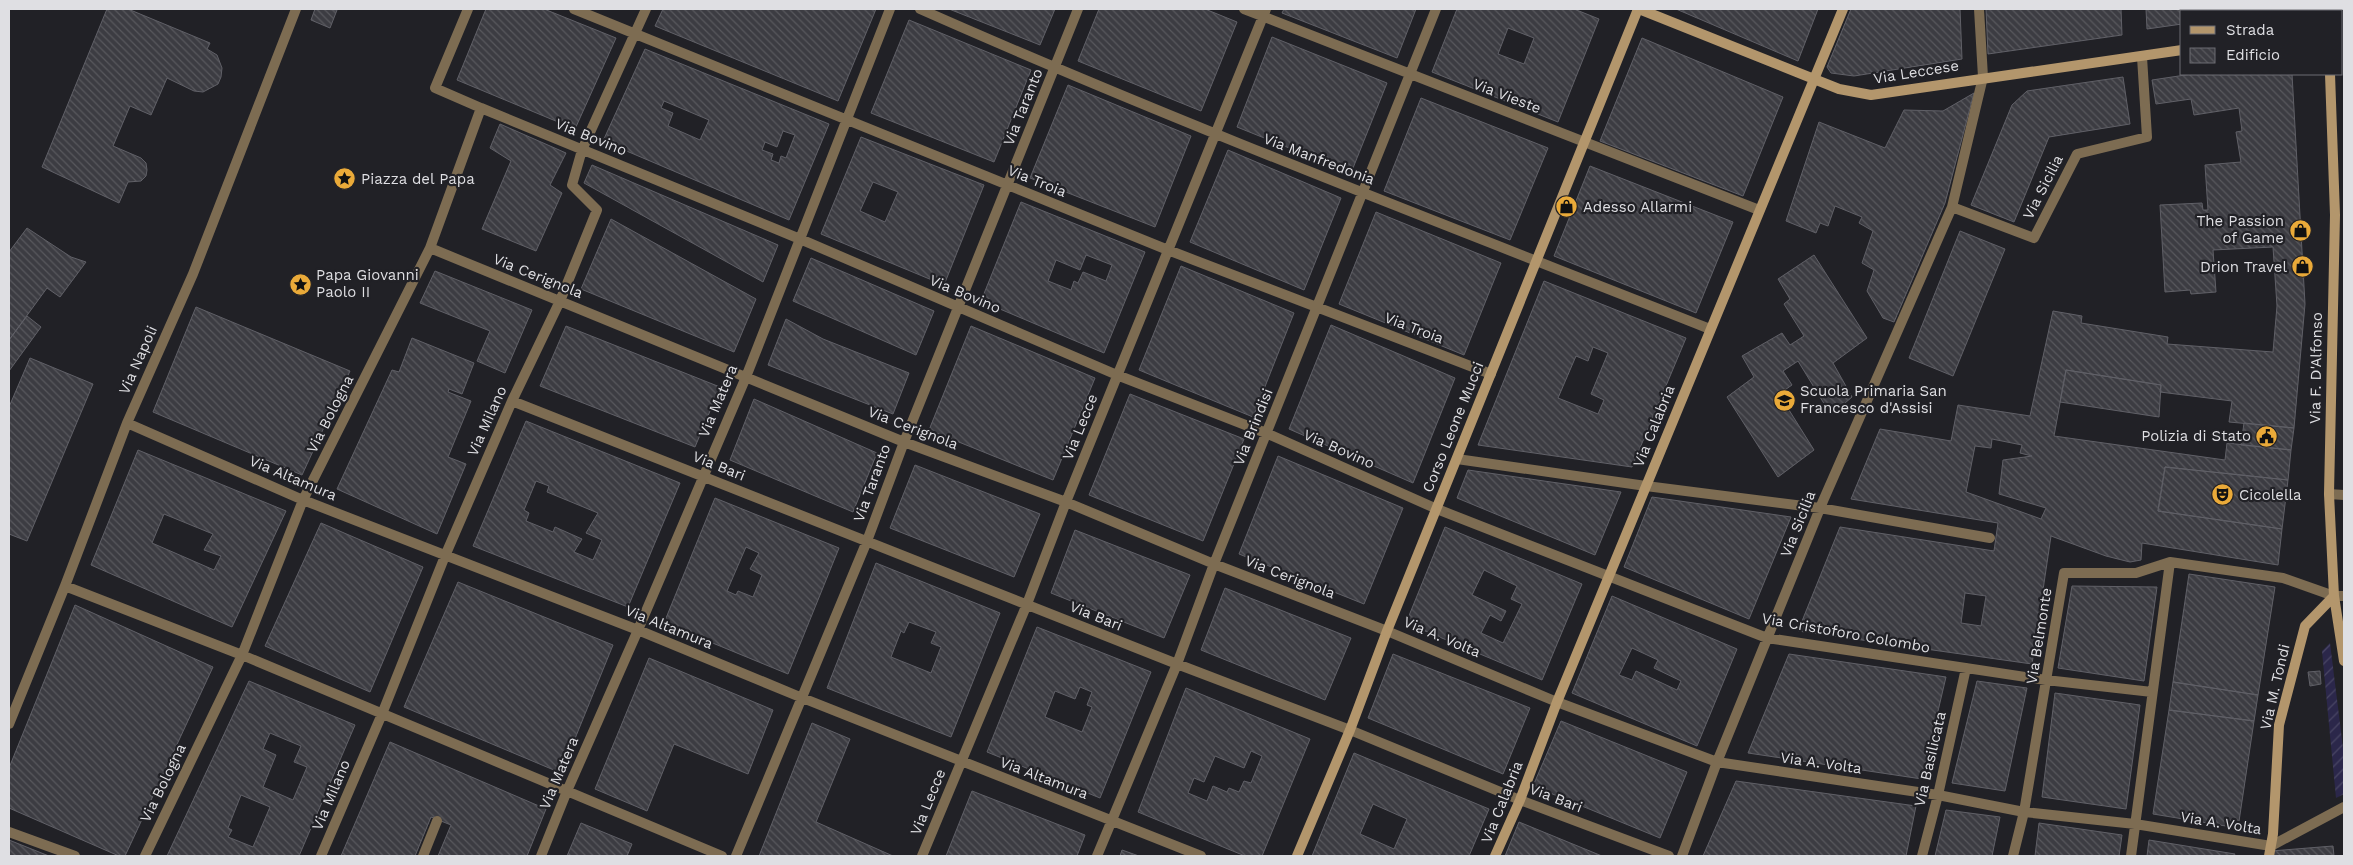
<svg xmlns="http://www.w3.org/2000/svg" width="2353" height="865" font-family="'Work Sans',sans-serif">
<style>
.garden{fill:url(#garden-furrows)}
.building{fill:url(#building-back-hatch);stroke:#606067;fill-rule:evenodd}
.lines{fill:none;stroke-linecap:round;stroke-linejoin:round}
.street{stroke:#7d6c52;stroke-width:10}
.secondary{stroke:#b3966c;stroke-width:10}
.labels{text-anchor:middle;dominant-baseline:central;stroke-width:4.5;stroke-linejoin:round;paint-order:stroke}
.street-label{font-size:15px;fill:#dfdfe3;stroke:#212126}
.poi-label{font-size:15px;fill:#dfdfe3;stroke:#212126;text-anchor:start}
</style>
<defs>
<pattern id="garden-furrows" width="10" height="10" patternUnits="userSpaceOnUse" patternTransform="scale(1.25)"><rect width="10" height="10" fill="#2b274a"/><path d="M-1 1l2-2M0 10L10 0M9 11l2-2" fill="none" stroke="#494664"/></pattern>
<pattern id="building-back-hatch" width="6" height="6" patternUnits="userSpaceOnUse" patternTransform="scale(1.25)"><rect width="6" height="6" fill="#3c3c42"/><path d="M-1 5l2 2M0 0l6 6M5-1l2 2" fill="none" stroke="#58585d"/></pattern>
</defs>
<rect width="100%" height="100%" fill="#212126"/>
<path class="garden" d="M2330,643L2344,756V794L2336,798L2322,651Z"/>
<path class="building" d="M107,9H128L210,43L207,49L217,55L222,68L221,77L218,84L203,92L194,91L167,78L151,115L130,106L113,146L141,158L146,163L147,170L146,176L141,181L128,182L119,203L42,167Z
M315,9L337,10L330,28L311,20Z
M486,9H544L616,38L575,129L457,80Z
M663,9H876L838,101L655,26Z
M949,9H1055L1040,45Z
M1099,9H1205L1237,22L1201,111L1078,61Z
M1284,9H1416L1397,58L1282,13Z
M1457,9H1574L1599,19L1558,122L1432,72ZM1508,28L1534,38L1524,64L1498,54Z
M1676,9H1818L1798,61Z
M1851,9H1960L1962,59L1854,76L1831,73L1827,67Z
M1986,9H2121L2122,35L1988,54Z
M2146,9H2280L2264,11H2182V24L2147,29Z
M909,20L1031,70L994,162L871,113Z
M1272,37L1387,83L1351,173L1237,127Z
M1642,38L1783,97L1743,196L1600,141Z
M645,49L829,124L789,220L603,141ZM664,101L709,120L700,140L668,126L673,113L661,108ZM783,131L795,135L786,158L781,156L779,163L771,160L773,154L762,150L765,142L777,147Z
M2192,74H2292L2305,304L2294,428L2229,422L2232,401L2160,392L2161,385L2066,370L2054,436L2225,460L2227,443L2291,450L2288,480L2165,467L2158,511L2282,529L2278,565L2142,543L2141,560L2130,562L2106,556L2051,536L2032,664L1798,631L1840,527L1994,551L1998,523L1851,499L1880,429L1951,441L1958,405L2030,416L2053,311L2082,316L2081,323L2168,337L2167,344L2273,352L2277,306L2273,247L2213,250L2216,292L2191,294L2190,290L2165,292L2160,205L2202,203L2203,210H2208L2205,165L2241,162L2236,132L2242,131L2239,108L2194,115L2191,99L2156,104L2152,80ZM1992,439L2022,445L2020,453L2032,456L2003,460L1999,494L2046,508L2041,519L1966,492L1975,446L1991,448ZM1965,593L1986,596L1981,626L1961,623Z
M2123,77L2130,124L2049,137L2014,222L1971,205L2012,105L2027,91Z
M1068,85L1191,136L1155,227L1030,178Z
M1974,93L1945,203L1894,322L1883,318L1867,291L1874,270L1862,263L1873,231L1859,223L1862,217L1835,206L1828,226L1820,223L1816,233L1786,221L1819,122L1885,148L1904,110L1943,111Z
M1421,98L1548,148L1510,240L1384,191Z
M500,124L566,153L550,185L562,193L536,251L482,229L511,161L490,148Z
M861,137L984,185L944,285L821,234ZM873,182L898,192L885,222L860,211Z
M1228,150L1341,198L1304,290L1190,242Z
M592,165L778,245L763,282L584,183Z
M1590,166L1733,222L1696,313L1554,256Z
M1021,202L1145,252L1104,353L981,301ZM1086,255L1112,265L1106,281L1083,272L1078,283L1074,281L1071,290L1048,281L1056,260L1080,270Z
M1376,212L1501,263L1464,355L1339,304Z
M611,219L756,299L734,352L581,289Z
M27,228L71,257L86,262L60,297L47,288L9,340V252Z
M1960,231L2005,249L1953,376L1909,358Z
M1814,255L1867,338L1833,363L1852,397L1831,415L1798,361L1783,371L1792,385L1779,394L1814,450L1778,477L1727,397L1754,377L1742,356L1782,333L1790,345L1804,336L1784,304L1790,299L1778,279Z
M811,258L934,311L916,355L793,301Z
M1181,266L1294,313L1253,417L1139,370Z
M435,271L532,310L505,373L477,361L490,331L420,303Z
M1544,281L1686,338L1632,467L1478,445ZM1593,347L1608,353L1591,394L1604,400L1598,414L1558,398L1576,356L1588,361Z
M196,307L350,371L302,475L153,412Z
M27,316L41,327L9,371V340Z
M786,319L823,339L909,373L893,414L768,365Z
M1331,325L1455,378L1413,483L1289,429Z
M566,326L720,387L695,447L540,386Z
M971,326L1095,378L1053,480L929,430Z
M412,338L474,363L462,394L449,389L448,392L471,401L448,457L466,464L437,534L337,489L392,370L399,372Z
M30,358L93,384L27,541L9,534V407Z
M2066,370L2161,385L2159,417L2060,402Z
M1130,394L1244,439L1203,541L1089,495Z
M754,399L877,453L853,512L730,460Z
M526,421L680,483L628,607L473,546ZM536,481L549,486L547,492L598,513L586,533L602,540L593,560L574,552L582,539L555,527L553,532L526,521L529,513L524,510Z
M2244,423L2294,428L2291,450L2241,445Z
M138,450L286,511L232,627L91,565ZM164,514L213,534L204,550L221,556L214,570L152,543Z
M1278,456L1403,508L1364,604L1239,554Z
M915,465L1040,514L1014,577L890,528Z
M2165,467L2288,480L2282,529L2158,511Z
M1468,470L1537,480L1621,492L1595,555L1457,498Z
M1652,497L1791,517L1749,619L1624,567Z
M715,498L839,548L788,674L664,623ZM746,547L759,553L750,569L762,575L753,597L738,591L736,595L727,591Z
M321,523L423,567L370,692L265,646Z
M1445,527L1582,584L1542,680L1406,623ZM1484,570L1517,586L1511,599L1522,604L1503,643L1481,633L1490,615L1501,621L1506,611L1472,595Z
M1075,530L1190,575L1164,638L1051,593Z
M876,563L1000,613L951,737L827,688ZM909,622L936,632L931,643L941,647L931,673L891,657L901,631L904,633Z
M2189,574L2275,587L2258,695L2173,682Z
M458,582L613,645L561,773L404,707Z
M2072,586L2157,587L2144,681L2058,668Z
M1225,588L1351,638L1325,700L1201,650Z
M1612,596L1737,649L1697,746L1572,693ZM1632,648L1658,660L1654,668L1681,681L1677,690L1636,671L1632,680L1619,675Z
M75,605L213,667L125,856H119L9,808V768Z
M1037,627L1151,672L1100,798L987,752ZM1080,687L1092,692L1087,705L1092,707L1082,732L1045,717L1055,691L1075,699Z
M1393,654L1530,708L1503,774L1368,718Z
M1789,654L1946,677L1922,779L1748,753Z
M649,658L773,710L748,774L674,744L647,811L595,789Z
M2320,671L2321,684L2310,686L2308,672Z
M249,681L355,725L299,856H167ZM270,733L301,746L294,762L307,767L293,800L263,787L276,755L263,749ZM241,795L270,807L253,847L228,837L232,830L228,828Z
M1977,681L2027,688L2005,791L1952,783Z
M2173,682L2258,695L2254,721L2169,710Z
M1186,688L1310,739L1262,856H1245L1138,812ZM1251,751L1262,756L1251,783L1244,781L1239,792L1229,788L1227,792L1213,786L1207,801L1188,793L1194,778L1204,782L1215,756L1244,768Z
M2055,693L2140,705L2126,809L2042,797Z
M2169,710L2254,721L2238,828L2153,814Z
M1561,721L1687,772L1660,838L1533,786Z
M812,723L850,739L816,822L893,856H759Z
M390,742L546,809L527,856H438L451,825L431,817L415,856H341Z
M1354,753L1489,809L1469,856H1312ZM1373,804L1407,819L1394,849L1360,834Z
M1736,781L1916,806L1906,856H1703Z
M972,791L1085,835L1077,856H946Z
M1946,810L2000,817L1992,856H1935Z
M1519,822L1602,856H1505Z
M581,823L632,844L627,856H567Z
M2039,823L2122,835L2119,856H2035Z
M9,840L49,856H9Z
M2149,840L2235,854L2234,856H2147Z
M2333,846L2334,856H2272L2271,851Z
M1122,850L1139,856H1120Z"/>
<g class="lines">
<path class="street" d="M574,9L1168,250L1491,374
M920,9C1180,124 1446,225 1710,329
M1244,9L1759,210
M481,108L800,239L1117,375L1266,433L1437,509L1767,638L2046,680L2152,692
M1952,207L2034,238L2077,154L2147,137L2142,57
M430,248L904,442L1066,502L1214,564L1387,631L1557,702L1717,762L1938,795L2024,812L2135,824L2271,846L2344,807
M512,401L1177,664L1350,730L1520,800L1669,856
M127,423L303,500L638,630L800,697L1201,856
M1457,459L1646,486L1820,508L1990,538
M2329,494L2344,495
M65,586L242,655L722,856
M9,724L65,586L127,423L193,274L296,9
M9,832L75,856
M145,856L242,655L303,500L430,248L481,108L435,88L468,9
M321,856L382,714L445,556L512,401L560,301L597,210L572,185L582,150L646,9
M423,856L437,821
M541,856L567,791L638,630L746,377L890,9
M736,856L867,541L904,442L1078,9
M922,856L1027,604L1066,502L1266,9
M1097,856L1177,664L1214,564L1436,9
M1682,856L1717,762L1823,501L1952,207L1983,77L1979,9
M1922,856L1938,795L1966,668
M2013,856L2024,812L2064,573H2136L2170,562L2283,578L2334,596H2344
M2131,856L2170,562"/>
<path class="secondary" d="M1639,9L1839,89L1871,95L2182,50
M2327,9L2328,11
M2330,74L2335,215L2329,494L2334,596L2344,661
M1297,856L1350,730L1387,631L1638,9
M1495,856L1520,800L1557,702L1843,9
M2269,856L2273,834L2279,725L2305,626L2334,596"/>
</g>
<defs>
<symbol id="sight-disc" viewBox="-11 -11 22 22"><circle r="9.5" fill="#eaaa39" stroke="#212126"/><path d="M0-6L1.8-2.2L6-1.7L2.9 1.2L3.7 5.4L0 3.3L-3.7 5.4L-2.9 1.2L-6-1.7L-1.8-2.2Z" fill="#111"/></symbol>
<symbol id="shop-disc" viewBox="-11 -11 22 22"><circle r="9.5" fill="#eaaa39" stroke="#212126"/><path d="M-5-2.5h2.3a2.7 3.5 0 0 1 5.4 0H5L5.5 6h-11ZM-1.5-2.5h3a1.5 2.3 0 0 0-3 0Z" fill="#111"/></symbol>
<symbol id="school-disc" viewBox="-11 -11 22 22"><circle r="9.5" fill="#eaaa39" stroke="#212126"/><path d="M0-5L7-2L0 1L-7-2ZM-4 1L0 2.5L4 1V4Q0 6-4 4Z" fill="#111"/></symbol>
<symbol id="civic-disc" viewBox="-11 -11 22 22"><circle r="9.5" fill="#eaaa39" stroke="#212126"/><path d="M-.6-6.5H3V-4.5H.6V-3L4-1V1h2V6H-6V1h2V-1L-.6-3ZM-1.2 2.5V6h2.4V2.5Z" fill="#111"/></symbol>
<symbol id="theatre-disc" viewBox="-11 -11 22 22"><circle r="9.5" fill="#eaaa39" stroke="#212126"/><path d="M-5-5.5Q0-4 5-5.5V0Q5 5 0 6Q-5 5-5 0ZM-3.3-2.5H-1v1.5H-3.3ZM1-2.5H3.3v1.5H1ZM-2.8 1Q0 5.5 2.8 1Z" fill="#111"/></symbol>
</defs>
<g fill-rule="evenodd">
<use href="#sight-disc" x="332" y="166" width="25" height="25"/>
<use href="#shop-disc" x="1554" y="194" width="25" height="25"/>
<use href="#shop-disc" x="2288" y="218" width="25" height="25"/>
<use href="#shop-disc" x="2290" y="254" width="25" height="25"/>
<use href="#sight-disc" x="288" y="272" width="25" height="25"/>
<use href="#school-disc" x="1772" y="388" width="25" height="25"/>
<use href="#civic-disc" x="2254" y="424" width="25" height="25"/>
<use href="#theatre-disc" x="2210" y="482" width="25" height="25"/>
</g>
<g class="labels">
<g class="street-label">
<text transform="translate(1916 72) rotate(-9)">Via Leccese</text>
<text transform="translate(1507 96) rotate(21)">Via Vieste</text>
<text transform="translate(1023 107) rotate(-68)">Via Taranto</text>
<text transform="translate(591 137) rotate(22)">Via Bovino</text>
<text transform="translate(1319 159) rotate(21)">Via Manfredonia</text>
<text transform="translate(1037 181) rotate(22)">Via Troia</text>
<text transform="translate(2043 187) rotate(-63)">Via Sicilia</text>
<text transform="translate(538 276) rotate(22)">Via Cerignola</text>
<text transform="translate(965 294) rotate(23)">Via Bovino</text>
<text transform="translate(1414 328) rotate(21)">Via Troia</text>
<text transform="translate(138 360) rotate(-66)">Via Napoli</text>
<text transform="translate(2316 368) rotate(-89)">Via F. D'Alfonso</text>
<text transform="translate(718 401) rotate(-67)">Via Matera</text>
<text transform="translate(330 414) rotate(-63)">Via Bologna</text>
<text transform="translate(487 421) rotate(-66)">Via Milano</text>
<text transform="translate(1654 426) rotate(-68)">Via Calabria</text>
<text transform="translate(1080 427) rotate(-68)">Via Lecce</text>
<text transform="translate(1253 427) rotate(-68)">Via Brindisi</text>
<text transform="translate(1453 427) rotate(-68)">Corso Leone Mucci</text>
<text transform="translate(913 428) rotate(21)">Via Cerignola</text>
<text transform="translate(1339 449) rotate(24)">Via Bovino</text>
<text transform="translate(719 466) rotate(22)">Via Bari</text>
<text transform="translate(293 478) rotate(23)">Via Altamura</text>
<text transform="translate(872 483) rotate(-70)">Via Taranto</text>
<text transform="translate(1798 524) rotate(-68)">Via Sicilia</text>
<text transform="translate(1290 577) rotate(21)">Via Cerignola</text>
<text transform="translate(1096 616) rotate(22)">Via Bari</text>
<text transform="translate(669 627) rotate(22)">Via Altamura</text>
<text transform="translate(1846 633) rotate(10)">Via Cristoforo Colombo</text>
<text transform="translate(2039 636) rotate(-81)">Via Belmonte</text>
<text transform="translate(1442 637) rotate(23)">Via A. Volta</text>
<text transform="translate(2275 687) rotate(-77)">Via M. Tondi</text>
<text transform="translate(1930 759) rotate(-77)">Via Basilicata</text>
<text transform="translate(1821 763) rotate(8)">Via A. Volta</text>
<text transform="translate(559 773) rotate(-67)">Via Matera</text>
<text transform="translate(1044 778) rotate(21)">Via Altamura</text>
<text transform="translate(163 783) rotate(-64)">Via Bologna</text>
<text transform="translate(331 795) rotate(-67)">Via Milano</text>
<text transform="translate(1556 798) rotate(21)">Via Bari</text>
<text transform="translate(928 802) rotate(-68)">Via Lecce</text>
<text transform="translate(1502 802) rotate(-68)">Via Calabria</text>
<text transform="translate(2221 823) rotate(9)">Via A. Volta</text>
</g>
<g class="poi-label">
<text x="361" y="179">Piazza del Papa</text>
<text x="1583" y="207">Adesso Allarmi</text>
<text x="2284" y="221" text-anchor="end">The Passion<tspan x="2284" dy="17">of Game</tspan></text>
<text x="2287" y="267" text-anchor="end">Drion Travel</text>
<text x="316" y="275">Papa Giovanni<tspan x="316" dy="17">Paolo II</tspan></text>
<text x="1800" y="391">Scuola Primaria San<tspan x="1800" dy="17">Francesco d'Assisi</tspan></text>
<text x="2251" y="436" text-anchor="end">Polizia di Stato</text>
<text x="2239" y="495">Cicolella</text>
</g>
</g>
<rect width="2353" height="865" fill="none" stroke="#dfdfe3" stroke-width="20"/>
<rect x="2180" y="10" width="162" height="65" fill="#212126" stroke="#6d6d72"/>
<rect x="2190" y="26" width="25" height="8" fill="#b3966c" stroke="#6d6d72"/>
<text x="2226" y="35" font-size="15" fill="#dfdfe3">Strada</text>
<rect x="2190" y="48" width="25" height="15" fill="url(#building-back-hatch)" stroke="#6d6d72"/>
<text x="2226" y="60" font-size="15" fill="#dfdfe3">Edificio</text>
</svg>
